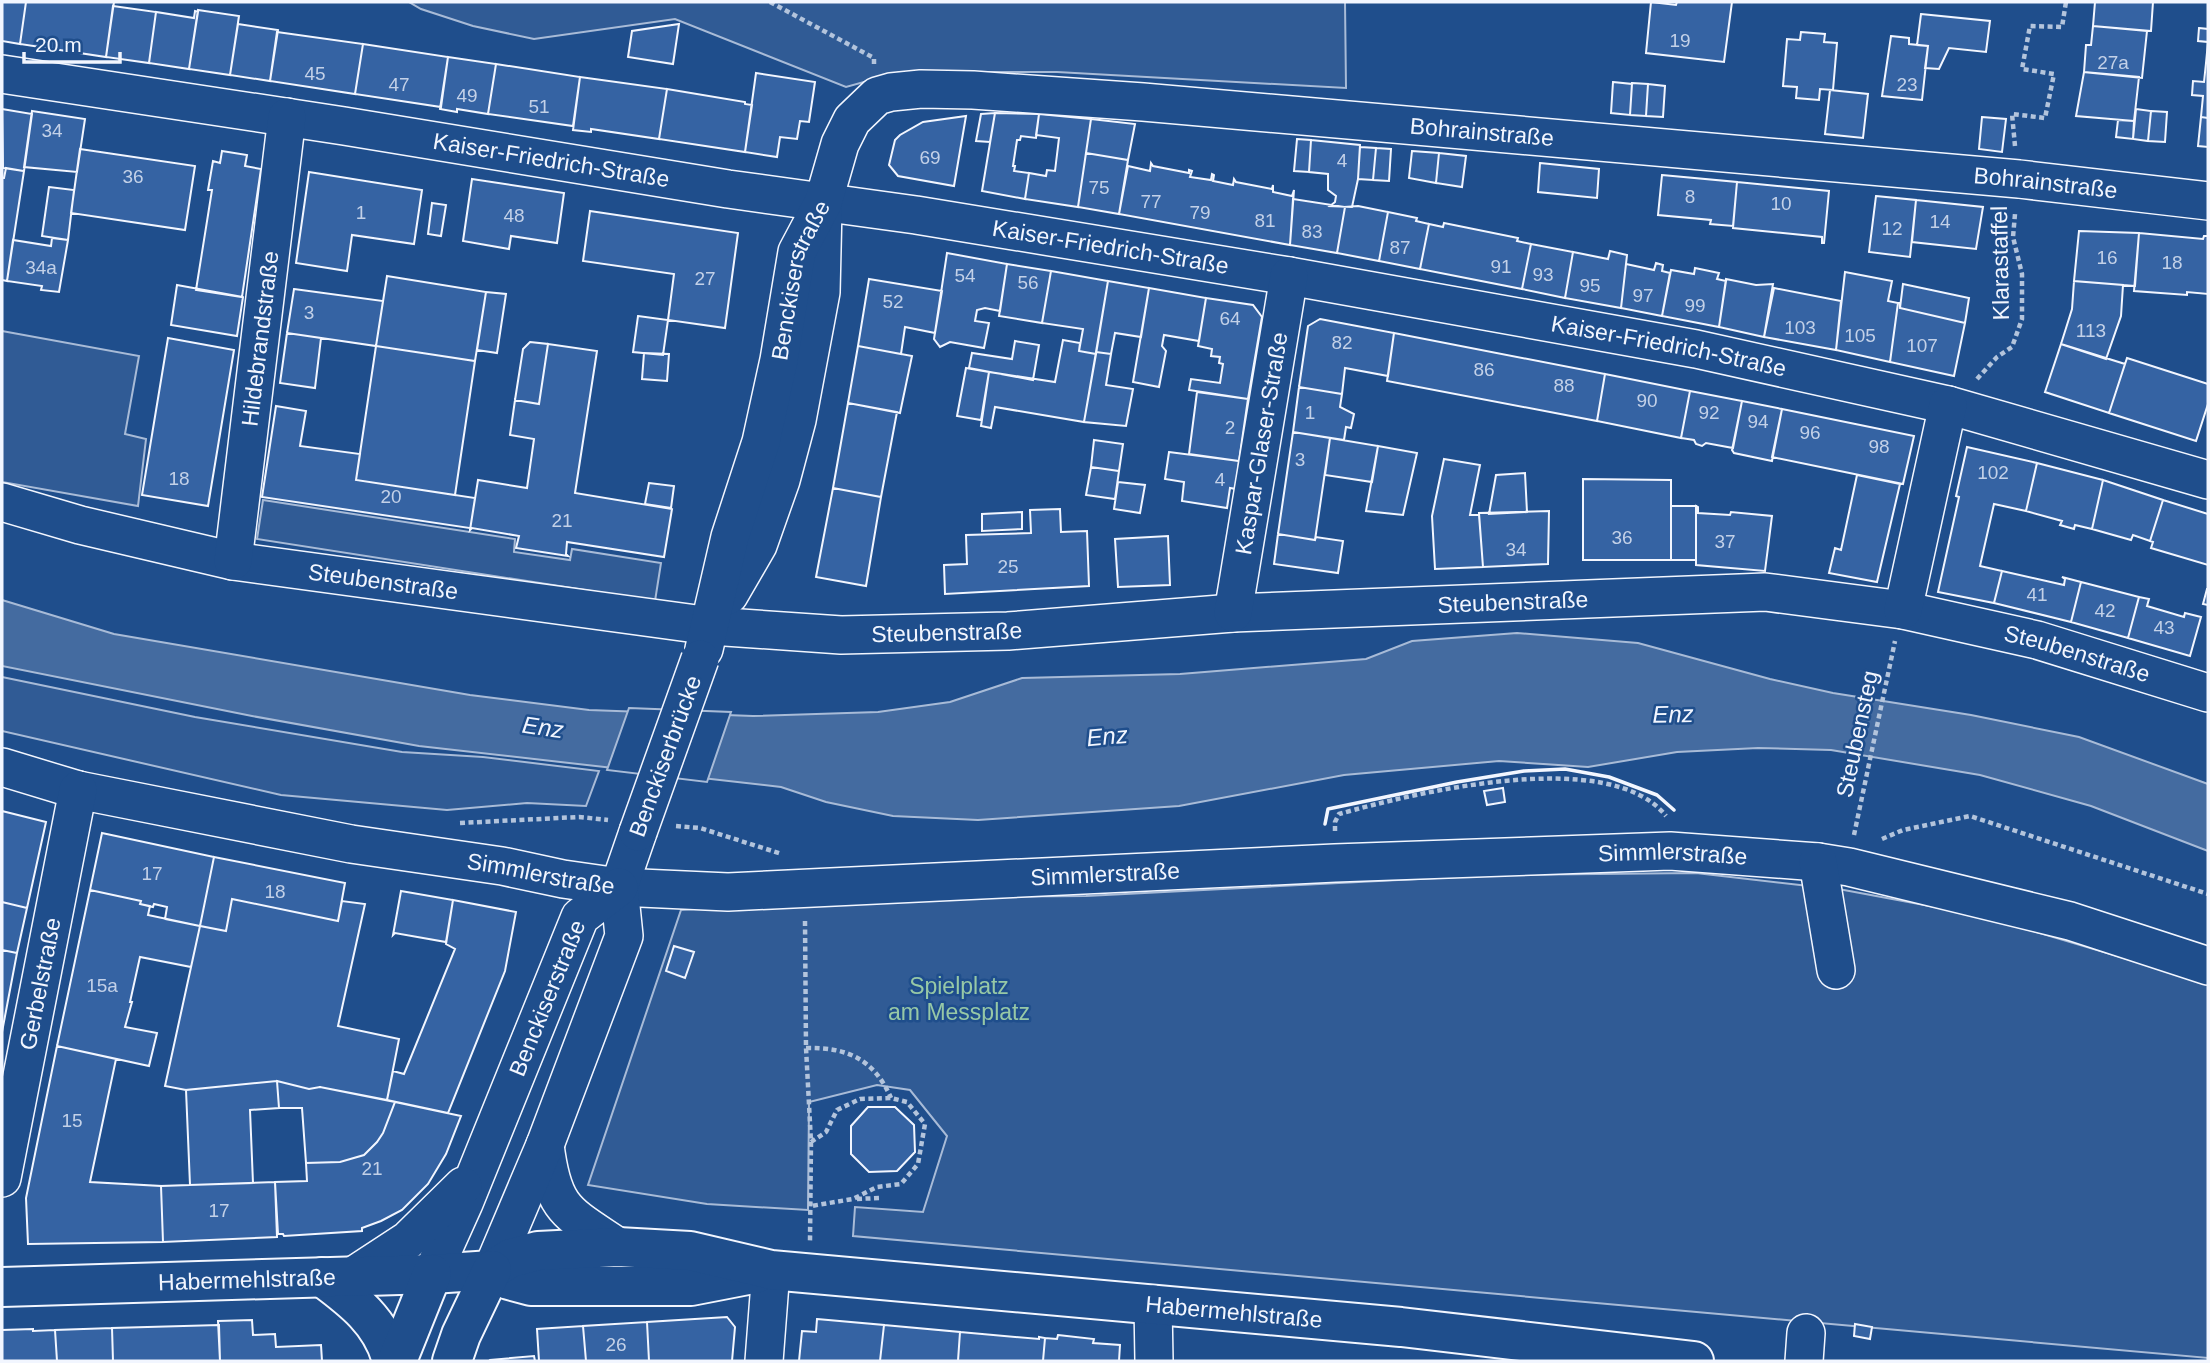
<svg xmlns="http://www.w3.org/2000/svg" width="2210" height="1363" font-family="Arial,sans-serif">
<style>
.built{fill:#305b95;stroke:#a8bbd7;stroke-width:2}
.water{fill:#446ba0;stroke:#a8bbd7;stroke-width:2}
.pier{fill:#1f4e8c;stroke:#a8bbd7;stroke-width:2}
.building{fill:#3563a3;stroke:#f2f6ff;stroke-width:2}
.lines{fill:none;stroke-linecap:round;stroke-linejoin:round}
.minor-casing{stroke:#f2f6ff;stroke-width:40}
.major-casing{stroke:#f2f6ff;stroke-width:42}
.path{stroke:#b3c4dc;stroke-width:4.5;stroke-dasharray:5 3.5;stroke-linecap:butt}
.minor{stroke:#1f4e8c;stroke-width:37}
.major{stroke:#1f4e8c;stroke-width:38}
.minor-bridge-casing{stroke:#f2f6ff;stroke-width:40;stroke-linecap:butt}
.minor-bridge{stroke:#1f4e8c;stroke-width:37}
.wall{stroke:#f2f6ff;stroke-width:3.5}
.labels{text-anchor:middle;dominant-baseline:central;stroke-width:5;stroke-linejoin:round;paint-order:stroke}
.number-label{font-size:19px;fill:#c3d1e8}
.street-label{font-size:23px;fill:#f2f6ff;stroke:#1f4e8c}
.park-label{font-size:23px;fill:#97c8a6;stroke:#1f4e8c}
.water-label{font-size:24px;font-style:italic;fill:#f2f6ff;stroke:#1f4e8c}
</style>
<rect width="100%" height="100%" fill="#1f4e8c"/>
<path class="built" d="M409,2H1345L1346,88L1057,72H900L846,87L675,19L534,39L473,26L421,9Z
M2,331L139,356L125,434L146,439L138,506L2,482Z
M263,500L515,539L514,552L570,560L572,549L661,563L655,601L257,539Z
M2,677L195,717L402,752L483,757L599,771L586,806L527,803L447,810L281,795L2,731Z
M1696,873L1844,890L1951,910L2033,931L2208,983V1358L853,1236L855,1207L923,1212L947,1136L910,1090L877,1085L809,1102L808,1210L707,1204L588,1185L681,910L836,898L1086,896L1497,875Z"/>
<path class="water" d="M2,600L114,634L470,695L589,710L753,716L878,712L950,702L1022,678L1180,674L1366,659L1412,641L1517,633L1638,643L1770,679L1833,693L1971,715L2079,737L2208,784V851L2091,806L1980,775L1831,750L1758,748L1677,752L1588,767L1499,761L1344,775L1179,806L978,820L893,816L826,802L781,787L419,746L252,716L2,666Z"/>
<path class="pier" d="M629,708L731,712L707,782L607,770Z"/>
<path class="building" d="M2,2H26L20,44L2,41Z
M26,2H114L106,57L20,44Z
M1651,2L1676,5L1677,2H1732L1724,62L1646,53Z
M2095,2H2153L2151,31L2093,26Z
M113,6L156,12L149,63L106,57Z
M198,10L239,16L230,75L189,69Z
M195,11L198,12L189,69L149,63L156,12L194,18Z
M1921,14L1990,21L1986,52L1949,48L1939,69L1925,68L1928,46L1917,45Z
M238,24L278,30L270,81L230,75Z
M679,24L673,64L628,57L632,31Z
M2093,26L2147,31L2142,78L2084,72L2086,45H2091Z
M2199,28L2208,29V63H2206L2208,42L2198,41Z
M277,32L363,44L355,94L270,81Z
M1801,32L1825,34L1824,42L1837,43L1833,90L1820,89L1819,100L1796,98L1797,87L1783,86L1787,39L1800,40Z
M1891,36L1909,38V44L1928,46L1922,100L1882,96Z
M363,44L448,57L441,107L355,94Z
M448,57L496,64L488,114L457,109V112L440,109Z
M2206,63H2208V118L2201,117L2203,96L2192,95L2193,81L2204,82Z
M496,64L580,77L573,126L488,114Z
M2084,72L2139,77L2134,121L2076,116Z
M756,73L815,82L809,122L800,121L797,139L780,137L777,157L745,152Z
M580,77L667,89L659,139L591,129V132L573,130Z
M1613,82L1632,84L1630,115L1611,113Z
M1632,83L1648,84L1646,116L1630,115Z
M1648,84L1665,86L1663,117L1646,116Z
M667,89L745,102V104L752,105L745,152L659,139Z
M1830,90L1868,94L1863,138L1825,134Z
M2,109L32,114L24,171L3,168Z
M2136,109L2151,111L2148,141L2133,139Z
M32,111L85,119L77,172L24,167Z
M2151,111L2167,112L2165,142L2148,141Z
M995,113L990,142L976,141L981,114Z
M995,113L1039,114L1036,138L1021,136L1020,140H1017L1013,166H1015L1014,171L1029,173L1025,199L982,191Z
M1039,114L1091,119L1078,207L1025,199L1029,173L1046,176L1047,170L1055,171L1059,138L1036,135Z
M966,116L954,186L898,176L889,165L895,140L900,135L923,122Z
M1982,117L2006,119L2002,152L1979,149Z
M2201,117L2208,118V147L2198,146Z
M1091,119L1135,124L1128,160L1086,153Z
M2118,120L2134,121L2133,139L2116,137Z
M1297,139L1311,140L1309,172L1294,171Z
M1311,140L1360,145L1358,179L1352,207L1330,206L1335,202L1336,196L1328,190V174L1309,172Z
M1360,147L1376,148L1373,180L1358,179Z
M1376,148L1391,149L1389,181L1373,180Z
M80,149L195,166L185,230L71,213Z
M222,151L247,155L245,166L261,169L242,297L196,290L212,190H208L213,161L220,163Z
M1412,151L1439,153L1436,183L1409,178Z
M1086,153L1128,160L1119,214L1078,207Z
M1439,153L1466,156L1462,187L1436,183Z
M1151,163L1153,166L1189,173V170L1192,171L1190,177L1211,180L1212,174L1214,175L1213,181L1233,185L1234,179L1236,182L1272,189L1273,185V192L1292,196L1294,190L1290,245L1119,214L1128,166L1150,171Z
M1540,163L1599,169L1597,198L1538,192Z
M6,168L24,171L7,281L2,280V178H4Z
M309,172L422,190L414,244L352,235L347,271L296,263Z
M1662,175L1737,182L1733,226L1710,224L1711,220L1658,215Z
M472,179L564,193L557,243L511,236L509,249L463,241Z
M1737,182L1829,191L1824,243H1822V237L1733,228Z
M49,187L74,190L68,240L42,236Z
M1876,196L1916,200L1910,257L1869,252Z
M1293,199L1345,207L1337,253L1290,245Z
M1916,200L1983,207L1976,249L1912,242Z
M432,203L446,205L441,236L428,234Z
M1358,206L1388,212L1379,261L1337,253L1345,207Z
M590,211L738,233L725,328L668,320L674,274L583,261Z
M1388,212L1417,218L1416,221L1429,224L1420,269L1379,261Z
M1444,223L1518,238L1517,241L1531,244L1522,289L1420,269L1429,224L1443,227Z
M2079,231L2139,233L2135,286L2074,281Z
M2139,233L2203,239L2204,236H2208V294L2187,292V295L2134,291Z
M52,238L68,240L59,292L41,290L42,286L7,281L13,240L51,246Z
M1531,244L1573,252L1565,298L1522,289Z
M1610,251L1627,255L1621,308L1565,298L1573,252L1608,259Z
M947,253L1007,264L1000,311L985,308L977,310L975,321L989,323L984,348L950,342L940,347L934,339Z
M1656,263L1663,265L1662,271L1670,273L1662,316L1621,308L1626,264L1654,270Z
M1007,264L1051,271L1042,323L999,316Z
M1695,268L1719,273L1717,279L1726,281L1719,327L1662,316L1671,270L1694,274Z
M1051,271L1108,281L1096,354L1079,351L1083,329L1042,323Z
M1845,272L1892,281L1888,301L1898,303L1890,362L1836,350Z
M387,276L486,292L475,361L376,346Z
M869,279L942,291L935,333L905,327L901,354L858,346Z
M1726,279L1756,285L1773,284L1764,337L1719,327Z
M1108,281L1149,288L1141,337L1115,333L1111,354L1096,352Z
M2074,281L2123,285L2121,316L2106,359L2061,344L2072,309Z
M1903,284L1969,298L1965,323L1900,308Z
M177,285L243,297L237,336L171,325Z
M1149,288L1206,298L1199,341L1164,335L1162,346L1166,351L1159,387L1133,382Z
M1774,288L1841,301L1836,350L1764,337Z
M294,289L383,301L376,346L287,333Z
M486,292L506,294L497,353L477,350Z
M1206,298L1253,305L1262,317L1248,399L1189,390L1191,379L1220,383L1223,364L1219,363L1220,357L1211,356L1212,349L1198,346Z
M1898,303H1900V308L1965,323L1954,376L1890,362Z
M638,316L668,320L663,355L633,352Z
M1320,319L1394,333L1388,376L1345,368L1342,394L1299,387L1308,326Z
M287,333L321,338L315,388L280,383Z
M1394,333L1605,374L1597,421L1387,381Z
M168,338L234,350L208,506L142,495Z
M1063,340L1080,343L1079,351L1096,354L1084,422L995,407L991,428L981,426L989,372L1055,382Z
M1015,341L1039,345L1033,380L969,368L972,353L1012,359Z
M530,342L548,344L539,404L515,400L523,349Z
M548,344L597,351L575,493L672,509L664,557L567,542L566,554L568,556L516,548L519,536L472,528L470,530L478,480L527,488L534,439L510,435L515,400L539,404Z
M2061,344L2125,364L2109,413L2045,392Z
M376,346L475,361L455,495L356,480Z
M858,346L912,356L900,413L848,403Z
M1096,352L1111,354L1106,385L1133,389L1126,426L1084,422Z
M644,353L669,354L667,381L642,379Z
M2127,358L2208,384V404L2196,441L2109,413Z
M966,368L989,372L981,420L957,416Z
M1605,374L1690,391L1681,438L1597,421Z
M1299,387L1342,394L1340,407L1354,414L1351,428L1346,427L1344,440L1293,432Z
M1690,391L1742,401L1733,448L1706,443L1702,446L1696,444L1694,440L1681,438Z
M1197,392L1248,399L1239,461L1189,454Z
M1742,401L1782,409L1772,461L1734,453L1732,450Z
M848,403L897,412L881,497L833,488Z
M276,406L306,411L300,446L360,454L356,480L475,498L470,530V528L262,497Z
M1782,409L1914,436L1903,484L1772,457Z
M1293,432L1330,438L1315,540L1278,534Z
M1330,438L1378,446L1372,482L1325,475Z
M1094,440L1123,444L1119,471L1091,467Z
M1378,446L1417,453L1403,515L1366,511Z
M1967,447L2037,463L2026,511L1994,504L1980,566L2002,571L1994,603L1938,592L1959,497L1956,496Z
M1169,452L1239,461L1236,489L1230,488L1227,508L1182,501L1184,482L1165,479Z
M1444,459L1480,465L1470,515H1479L1483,567L1435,569L1432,516Z
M2037,463L2103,480L2092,529L2075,525L2074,529L2060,525L2062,521L2026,511Z
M1091,467L1119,471L1115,499L1086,495Z
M1525,473L1527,512L1489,514L1496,475Z
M1857,475L1900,484L1877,582L1829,573L1835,548L1841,550Z
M1583,479L1671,480V560H1583Z
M2103,480L2163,500L2150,541L2133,535L2131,540L2092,529Z
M1118,482L1145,485L1140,513L1114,509Z
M649,483L674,486L671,508L645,504Z
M833,488L881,497L866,586L816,577Z
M2163,500L2208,514V565L2151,548L2153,542L2150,541Z
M1671,506H1696V560H1671Z
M1696,506L1698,507V513L1730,515L1731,512L1772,516L1765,571L1696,565Z
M1060,509L1061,532L1087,531L1089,586L945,594L944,565L967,564L966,535L1031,533L1030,510Z
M1549,511L1548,564L1483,567L1479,513Z
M1022,512V529L982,531V514Z
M1278,534L1315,540L1316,537L1343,541L1338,573L1274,564Z
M1168,536L1170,585L1118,587L1115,539Z
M2002,571L2064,585L2065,579L2062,577L2081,582L2071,622L1994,603Z
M2081,582L2139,597L2128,638L2071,622Z
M2207,589H2208V605L2203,604Z
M2139,597L2149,599L2147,606L2184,617L2185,613L2201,617L2190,656L2128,638Z
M1503,788L1505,802L1487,805L1484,791Z
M2,811L46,822L27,908L2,902Z
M102,833L214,857L200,926L165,919L167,907L154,904L153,907L140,904L141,901L90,890Z
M214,857L345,883L338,921L232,899L226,931L200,926Z
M90,890L141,901L140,904L150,906L148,915L200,926L191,967L140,957L130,1002H132L125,1027L157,1033L149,1066L57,1046Z
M401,891L453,900L446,942L395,933L393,935Z
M232,899L338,921L342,901L365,904L338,1026L399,1039L387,1100L320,1087L309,1089L277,1081L186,1090L165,1086L200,926L226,931Z
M453,900L516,912L505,971L448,1113L387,1100L393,1071L404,1074L455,949L446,944Z
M2,902L27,908L17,953L2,950Z
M674,946L694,952L685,978L666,971Z
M2,950L17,953L2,1032Z
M57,1046L116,1059L90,1182L161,1186L163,1242L28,1244L26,1198Z
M277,1081L309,1089L320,1087L395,1102L383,1133L377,1142L364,1155L340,1162L306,1163L302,1108H279Z
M277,1081L279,1108L250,1110L253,1183L190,1185L186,1090Z
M395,1102L461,1116L446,1154L428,1184L402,1210L381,1221L362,1228V1231L284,1236L283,1234H278L275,1182L307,1181L306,1163L340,1162L364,1155L377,1142L383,1133Z
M868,1107H895L914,1125L915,1152L897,1171L869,1172L851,1154V1126Z
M275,1182L277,1237L163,1242L161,1186Z
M727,1317L735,1327L732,1361H649L647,1322Z
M817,1319L884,1325L880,1361H799L802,1331L816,1332Z
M252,1320L253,1335L275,1334L276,1347L321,1345L322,1361H220L218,1321Z
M647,1322L649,1361H586L583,1326Z
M1855,1324L1872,1327L1870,1339L1854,1336Z
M219,1325L220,1361H113L112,1328Z
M884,1325L960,1332L958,1361H880Z
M583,1326L586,1361H539L537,1329Z
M112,1328L113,1361H57L55,1330Z
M33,1329V1331L55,1330L57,1361H2V1330Z
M960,1332L1039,1339V1337L1045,1338L1043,1361H958Z
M1058,1335L1094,1339L1093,1343L1120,1345L1119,1361H1043L1045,1338L1057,1339Z
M534,1356L535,1361H489L490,1360Z"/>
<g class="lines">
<defs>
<g id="minor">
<path id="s1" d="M2,74L344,126L728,189L916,215L1289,276L1696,349L1948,405L2208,480"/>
<path id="s2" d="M2,502L80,525L233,561L711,626L841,635L1008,631L1233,613L1765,592L1903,610L2037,640L2208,693"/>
<path id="s3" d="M233,561L287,117"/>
<path d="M729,595L758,545L781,480L797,420L821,292L823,207"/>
<path d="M1903,610L1948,405"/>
<path id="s4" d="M1233,613L1289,276"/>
<path id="s5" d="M704,649L730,537L761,442L779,360L797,252L823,203L840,144L852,120L877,96L891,92L921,89L973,90L1143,102L2019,179L2208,201"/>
<path id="s6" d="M2,767L78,790L351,844L502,866L563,879L619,887L728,892L1335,863L1670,851L1818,862L1849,867L2070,921L2208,966"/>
<path d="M1818,862L1836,970"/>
<path d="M545,1145C553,1210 566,1212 618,1247"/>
<path id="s7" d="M2,1178L78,790"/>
<path d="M492,1270L545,1145L624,936L619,887L638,832"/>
<path id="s8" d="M432,1274L464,1203L580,917L619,887"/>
<path d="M353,1276L408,1240L463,1186"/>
<path d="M1153,1304L1154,1361"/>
<path d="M764,1361L771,1270"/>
<path d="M1804,1361L1806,1333"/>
</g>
<g id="major">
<path d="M492,1270L509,1280L531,1286H691L758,1273"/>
<path d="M322,1277C353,1300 382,1322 392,1361"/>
<path id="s9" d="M2,1287L432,1274L492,1270L511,1258L538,1251L618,1247L690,1251L771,1270L1401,1327L1694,1361"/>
<path d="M397,1361L432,1274"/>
<path d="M452,1361L461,1335L492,1270"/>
</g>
</defs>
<use href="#minor" class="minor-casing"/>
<use href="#major" class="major-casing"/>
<path class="path" d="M770,2L874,58V64
M2015,146L2012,114L2045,118L2054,74L2022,69L2030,26L2062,27L2066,2
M1977,379L1997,357L2012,347L2022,319V274L2013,237L2015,214
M460,823L579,817L608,820
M676,826L700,828L782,854
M1335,831V822L1339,814C1414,793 1610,745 1666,816
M1854,835L1895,641
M1882,839L1903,830L1970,816L2208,894
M805,921L806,1048L811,1142L810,1241
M806,1048C847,1047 874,1059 891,1098
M811,1142L826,1132L837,1110L860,1099L891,1098L907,1102L925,1124L918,1164L901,1184L877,1187L853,1199L811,1206
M857,1199L879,1198"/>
<use href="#minor" class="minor"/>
<use href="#major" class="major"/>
<defs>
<path id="minor-bridge" d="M638,832L700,659"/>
</defs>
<use href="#minor-bridge" class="minor-bridge-casing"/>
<use href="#minor-bridge" class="minor-bridge"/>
<path class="wall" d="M1325,824L1328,809L1457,782L1524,771L1565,769L1609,777L1657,795L1674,810"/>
</g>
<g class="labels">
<g class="number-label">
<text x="1680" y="40">19</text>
<text x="2113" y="62">27a</text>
<text x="315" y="73">45</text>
<text x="399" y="84">47</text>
<text x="1907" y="84">23</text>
<text x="467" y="95">49</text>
<text x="539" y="106">51</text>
<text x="52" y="130">34</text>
<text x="930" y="157">69</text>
<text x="1342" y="160">4</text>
<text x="133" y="176">36</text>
<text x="1099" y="187">75</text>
<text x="1690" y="196">8</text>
<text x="1151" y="201">77</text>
<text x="1781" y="203">10</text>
<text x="361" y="212">1</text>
<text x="1200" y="212">79</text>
<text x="514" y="215">48</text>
<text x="1265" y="220">81</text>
<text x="1940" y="221">14</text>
<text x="1892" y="228">12</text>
<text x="1312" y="231">83</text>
<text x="1400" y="247">87</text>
<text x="2107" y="257">16</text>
<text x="2172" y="262">18</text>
<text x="1501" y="266">91</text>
<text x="41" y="267">34a</text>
<text x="1543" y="274">93</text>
<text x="965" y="275">54</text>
<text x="705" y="278">27</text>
<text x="1028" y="282">56</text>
<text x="1590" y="285">95</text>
<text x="1643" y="295">97</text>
<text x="893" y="301">52</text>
<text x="1695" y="305">99</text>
<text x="309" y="312">3</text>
<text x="1230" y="318">64</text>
<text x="1800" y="327">103</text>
<text x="2091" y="330">113</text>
<text x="1860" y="335">105</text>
<text x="1342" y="342">82</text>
<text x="1922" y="345">107</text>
<text x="1484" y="369">86</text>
<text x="1564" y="385">88</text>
<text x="1647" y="400">90</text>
<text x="1310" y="412">1</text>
<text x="1709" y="412">92</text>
<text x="1758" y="421">94</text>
<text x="1230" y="427">2</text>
<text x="1810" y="432">96</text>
<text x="1879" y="446">98</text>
<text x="1300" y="459">3</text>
<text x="1993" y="472">102</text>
<text x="179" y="478">18</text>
<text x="1220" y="479">4</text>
<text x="391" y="496">20</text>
<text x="562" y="520">21</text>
<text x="1622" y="537">36</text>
<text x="1725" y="541">37</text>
<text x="1516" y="549">34</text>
<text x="1008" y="566">25</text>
<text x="2037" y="594">41</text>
<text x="2105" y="610">42</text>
<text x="2164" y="627">43</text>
<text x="152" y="873">17</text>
<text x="275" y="891">18</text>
<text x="102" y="985">15a</text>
<text x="72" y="1120">15</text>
<text x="372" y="1168">21</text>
<text x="219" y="1210">17</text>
<text x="616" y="1344">26</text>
</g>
<g class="street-label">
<text stroke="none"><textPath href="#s5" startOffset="1194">Bohrainstraße</textPath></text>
<text stroke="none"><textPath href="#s1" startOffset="556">Kaiser-Friedrich-Straße</textPath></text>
<text stroke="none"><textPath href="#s5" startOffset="1760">Bohrainstraße</textPath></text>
<text stroke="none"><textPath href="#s1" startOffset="1122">Kaiser-Friedrich-Straße</textPath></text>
<text transform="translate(2000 263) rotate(-91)">Klarastaffel</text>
<text stroke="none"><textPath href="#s5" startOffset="382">Benckiserstraße</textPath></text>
<text stroke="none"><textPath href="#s3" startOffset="224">Hildebrandstraße</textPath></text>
<text stroke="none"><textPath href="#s1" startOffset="1689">Kaiser-Friedrich-Straße</textPath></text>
<text stroke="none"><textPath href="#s4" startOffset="172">Kaspar-Glaser-Straße</textPath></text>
<text stroke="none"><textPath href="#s2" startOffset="390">Steubenstraße</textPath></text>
<text stroke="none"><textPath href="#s2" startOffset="1524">Steubenstraße</textPath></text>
<text stroke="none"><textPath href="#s2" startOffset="957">Steubenstraße</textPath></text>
<text stroke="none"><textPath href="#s2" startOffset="2095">Steubenstraße</textPath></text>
<text transform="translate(1857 734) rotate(-78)">Steubensteg</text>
<text transform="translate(665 756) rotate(-70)">Benckiserbrücke</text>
<text stroke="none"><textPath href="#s6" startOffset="1684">Simmlerstraße</textPath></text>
<text stroke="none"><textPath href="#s6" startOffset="550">Simmlerstraße</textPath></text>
<text stroke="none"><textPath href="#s6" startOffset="1116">Simmlerstraße</textPath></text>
<text stroke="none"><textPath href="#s7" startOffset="198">Gerbelstraße</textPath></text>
<text stroke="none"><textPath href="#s8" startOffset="299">Benckiserstraße</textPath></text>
<text stroke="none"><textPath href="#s9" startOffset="245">Habermehlstraße</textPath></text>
<text stroke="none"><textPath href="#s9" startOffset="1241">Habermehlstraße</textPath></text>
</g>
<g class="park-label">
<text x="959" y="986">Spielplatz<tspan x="959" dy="26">am Messplatz</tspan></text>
</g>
<g class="water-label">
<text transform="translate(1673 714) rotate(-1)">Enz</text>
<text transform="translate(543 727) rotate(8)">Enz</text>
<text transform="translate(1107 736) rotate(-5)">Enz</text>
</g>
</g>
<rect width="2210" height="1363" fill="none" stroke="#f2f6ff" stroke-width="7"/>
<path d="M24 52v10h96v-10" fill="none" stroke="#f2f6ff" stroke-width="3.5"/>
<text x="35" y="52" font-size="21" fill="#f2f6ff" stroke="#1f4e8c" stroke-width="5" paint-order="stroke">20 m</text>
</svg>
